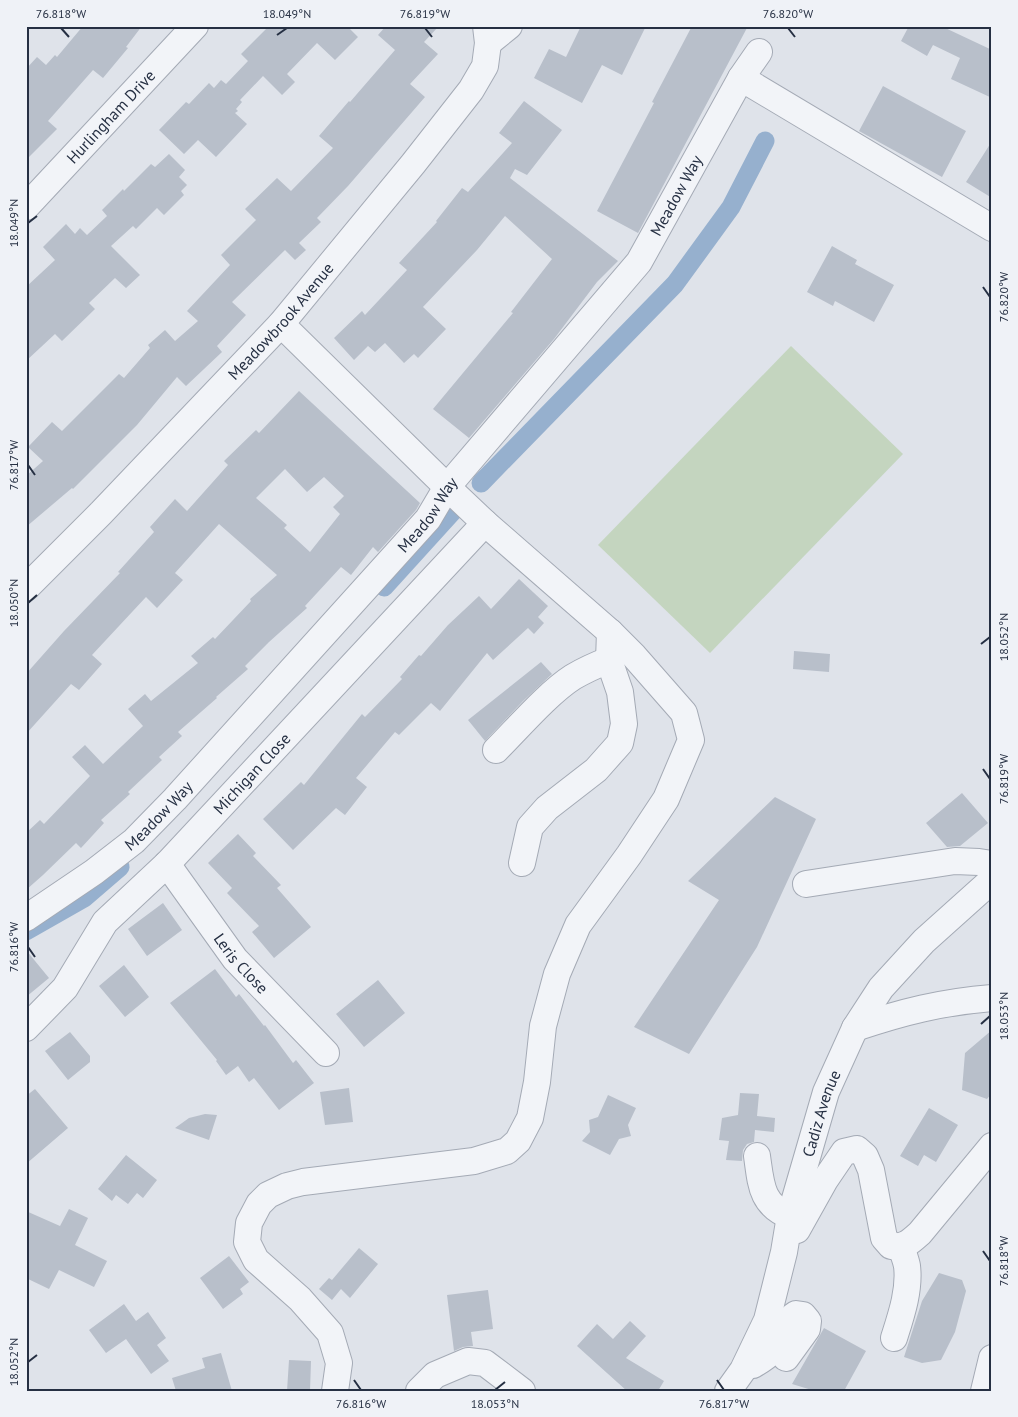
<svg xmlns="http://www.w3.org/2000/svg" width="1018" height="1417" font-family="'PT Sans',sans-serif">
<style>
.green{fill:#c4d5bf}
.lines{fill:none;stroke-linecap:round;stroke-linejoin:round}
.canal{stroke:#96b0ce;stroke-width:19}
.building{fill:#b8bfca;fill-rule:evenodd}
.minor-casing{stroke:#a4aab5;stroke-width:28}
.minor{stroke:#f2f4f8;stroke-width:26}
.ticks{fill:none;stroke:#263043;stroke-width:2}
.labels{text-anchor:middle;dominant-baseline:central;stroke-width:4.5;stroke-linejoin:round;paint-order:stroke}
.street-label{font-size:16px;fill:#263043;stroke:#eff2f7}
.neatline{fill:none;stroke:#263043;stroke-width:2}
.ticks-label{font-size:12px;text-anchor:middle;fill:#263043}
</style>
<rect width="100%" height="100%" fill="#dfe3ea"/>
<path class="green" d="M791,346L903,454L710,653L598,545Z"/>
<g class="lines">
<path class="canal" d="M481,483L675,284L731,207L765,141
M384,587L453,511
M26,931L84,898L120,867"/>
</g>
<path class="building" d="M83,26H142L126,47L128,48L103,78L93,70L48,121L57,129L26,160V69L37,57L46,65L55,55L57,57Z
M269,26H347L358,37L335,60L317,43L287,74L295,82L282,95L263,76L240,100L242,102L236,109L238,111L235,113L247,124L216,157L198,140L184,154L159,130L186,102L189,104L209,83L214,88L221,80L226,84L248,61L241,54Z
M386,26H439L424,42L438,54L410,84L425,97L348,186L317,218L321,222L299,243L306,250L295,260L285,250L232,302L246,315L217,346L222,352L186,386L177,377L137,425L73,489L72,488L26,527V476L43,461L28,447L52,422L62,431L119,374L124,378L150,348L148,345L165,330L175,341L198,321L187,311L230,265L221,255L256,220L245,209L277,178L291,191L333,148L319,136L349,101L350,102L395,50L378,35Z
M581,26H646L622,75L602,65L582,103L534,78L549,49L566,57Z
M692,26H748L638,233L597,211L654,103L652,102Z
M909,26H941L992,50V98L951,79L960,58L933,45L927,56L901,41Z
M883,86L966,131L942,177L859,131Z
M524,101L562,130L527,175L515,169L510,178L618,261L597,282L554,339L469,438L433,409L513,313L511,312L552,259L505,216L477,250L423,307L446,329L418,358L414,354L404,363L385,343L375,352L368,346L354,360L334,338L362,311L365,315L407,270L399,263L437,222L436,221L462,188L468,192L512,143L499,133Z
M992,141V198L966,182Z
M169,154L185,170L179,177L187,185L181,191L184,195L164,215L157,208L136,229L133,226L111,246L140,275L126,288L115,278L89,303L95,309L62,341L55,334L26,361V287L55,260L43,247L66,224L75,234L80,228L87,235L107,216L102,210L123,189L124,191L151,164L155,167Z
M832,246L857,260L855,264L894,285L874,322L835,301L833,306L807,292Z
M299,391L420,503L416,510L378,552L373,547L351,575L341,567L305,606L307,608L269,642L245,666L248,669L216,697L217,698L178,732L182,736L159,757L162,760L128,792L130,794L101,820L104,823L81,848L76,843L43,875L26,890V833L40,820L44,824L90,776L72,757L85,745L103,764L143,726L128,709L145,694L151,701L198,663L191,656L213,637L215,639L251,601L250,599L277,575L219,524L175,573L183,580L157,608L146,597L92,655L102,664L79,690L71,684L26,734V674L64,631L120,573L118,572L154,532L150,527L175,499L187,511L228,465L224,461L256,430L259,433ZM285,469L307,492L324,477L344,496L333,507L340,514L310,552L284,528L287,525L256,498Z
M519,579L548,606L538,617L544,623L534,634L528,628L493,660L487,653L440,711L431,703L399,735L395,732L356,778L367,787L345,815L336,808L293,850L263,819L301,782L304,785L362,714L365,717L402,679L400,677L419,655L421,656L448,625L479,596L491,609Z
M794,651L830,654L829,672L793,669Z
M541,662L552,674L523,701L485,741L468,720Z
M962,793L988,823L960,846L947,847L926,823Z
M775,797L816,819L757,947L689,1054L634,1027L719,900L688,881Z
M238,834L256,853L253,856L281,885L277,888L311,927L274,958L252,932L259,926L227,893L232,888L208,863Z
M163,903L182,930L147,956L128,929Z
M26,950L49,978L26,997Z
M124,965L149,997L125,1017L99,986Z
M215,969L236,997L239,994L264,1026L265,1025L293,1063L296,1060L314,1083L279,1110L254,1078L249,1082L238,1066L226,1075L216,1061L217,1060L170,1003Z
M378,980L405,1013L364,1047L336,1014Z
M992,1030V1093L987,1099L962,1090L965,1053Z
M70,1032L90,1056V1062L68,1080L45,1051Z
M349,1088L353,1122L325,1125L320,1092Z
M35,1089L68,1128L26,1164V1096Z
M740,1093L759,1094L757,1116L775,1118L774,1132L755,1130L754,1142L747,1144L743,1150L742,1161L726,1160L729,1141L719,1140L722,1118L738,1115Z
M608,1095L636,1108L628,1125L631,1136L619,1139L610,1155L582,1141L590,1132L589,1120L598,1117Z
M929,1108L958,1125L936,1162L924,1155L918,1166L900,1156Z
M205,1114L217,1115L209,1140L175,1128L189,1118Z
M126,1155L157,1180L143,1198L137,1193L128,1204L116,1195L112,1201L98,1189Z
M69,1209L88,1218L75,1245L107,1261L94,1287L59,1270L49,1289L26,1278V1211L60,1226Z
M359,1248L378,1264L350,1298L341,1289L332,1300L319,1289L329,1278L332,1280Z
M229,1256L249,1282L240,1289L243,1294L223,1309L200,1278Z
M939,1273L962,1280L966,1291L955,1332L941,1360L922,1363L904,1357L922,1301Z
M488,1290L493,1329L471,1332L473,1346L463,1347L454,1351L447,1295Z
M124,1304L136,1321L148,1312L166,1338L157,1345L169,1361L151,1374L126,1339L106,1353L89,1330Z
M630,1321L646,1336L626,1358L664,1381L658,1391H627L577,1346L597,1324L613,1339Z
M824,1328L866,1351L844,1391H815L792,1384Z
M221,1353L232,1391H176L172,1378L205,1368L202,1358Z
M289,1360L311,1361L310,1391H287Z"/>
<g class="lines">
<defs>
<g id="minor">
<path d="M488,43L509,26"/>
<path d="M741,78L992,228"/>
<path id="s1" d="M26,207L195,26"/>
<path d="M281,324L447,487L485,523L610,632L634,656L684,713L691,740L666,799L629,855L578,925L557,974L543,1026L537,1082L530,1118L518,1141L507,1151L474,1161L303,1182L287,1186L268,1195L259,1204L249,1223L247,1242L256,1260L300,1299L330,1333L339,1363L335,1391"/>
<path id="s2" d="M26,588L101,513L281,324L413,164L471,90L485,66L488,43L486,26"/>
<path d="M496,750C518,728 548,693 573,677C585,670 596,665 609,660"/>
<path d="M522,863L530,827L547,808L596,770L620,743L624,724L620,692L609,660L610,632"/>
<path id="s3" d="M167,864L235,959L326,1053"/>
<path d="M806,884L955,861L979,862L992,864"/>
<path id="s4" d="M26,918L94,872L134,841L175,799L428,519L447,487L639,262L741,78L759,52"/>
<path id="s5" d="M26,1028L65,988L105,922L167,864L485,523"/>
<path d="M855,1028C902,1012 942,1002 992,998"/>
<path d="M757,1156C761,1184 761,1205 790,1216"/>
<path d="M797,1230L825,1180L844,1152L857,1149L865,1156L871,1170L884,1238L891,1246C904,1248 910,1242 920,1233L992,1146"/>
<path d="M894,1338C901,1316 910,1290 907,1266C906,1260 903,1253 901,1247"/>
<path d="M753,1365C760,1361 767,1357 772,1351C781,1338 783,1322 796,1314L803,1315L808,1321L807,1329L786,1358"/>
<path d="M419,1391L435,1375L468,1361L485,1363L522,1391"/>
<path id="s6" d="M728,1391L743,1370L767,1320L784,1252L790,1216L826,1092L855,1028L881,988L924,941L992,880"/>
<path d="M984,1391L992,1358"/>
</g>
</defs>
<use href="#minor" class="minor-casing"/>
<use href="#minor" class="minor"/>
</g>
<path class="ticks" d="M61,28L69,37M425,28L432,37M788,28L795,37M277,35L287,28M28,223L37,216M983,287L990,297M28,465L35,475M28,603L37,595M981,644L990,637M983,769L990,779M28,947L35,957M981,1024L990,1016M983,1251L990,1261M28,1362L37,1355M354,1380L361,1390M717,1380L724,1390M495,1390L505,1382"/>
<g class="labels">
<g class="street-label">
<text stroke="none"><textPath href="#s1" startOffset="124">Hurlingham Drive</textPath></text>
<text stroke="none"><textPath href="#s4" startOffset="978">Meadow Way</textPath></text>
<text stroke="none"><textPath href="#s2" startOffset="369">Meadowbrook Avenue</textPath></text>
<text stroke="none"><textPath href="#s4" startOffset="572">Meadow Way</textPath></text>
<text stroke="none"><textPath href="#s5" startOffset="342">Michigan Close</textPath></text>
<text stroke="none"><textPath href="#s4" startOffset="168">Meadow Way</textPath></text>
<text stroke="none"><textPath href="#s3" startOffset="124">Leris Close</textPath></text>
<text stroke="none"><textPath href="#s6" startOffset="295">Cadiz Avenue</textPath></text>
</g>
</g>
<rect width="1018" height="1417" fill="none" stroke="#eff2f7" stroke-width="55"/>
<rect x="28" y="28" width="962" height="1362" class="neatline"/>
<g class="ticks-label">
<text x="61" y="18">76.818°W</text>
<text x="287" y="18">18.049°N</text>
<text x="425" y="18">76.819°W</text>
<text x="788" y="18">76.820°W</text>
<text transform="translate(14 223) rotate(-90)" y="4">18.049°N</text>
<text transform="translate(1004 297) rotate(-90)" y="4">76.820°W</text>
<text transform="translate(14 465) rotate(-90)" y="4">76.817°W</text>
<text transform="translate(14 603) rotate(-90)" y="4">18.050°N</text>
<text transform="translate(1004 637) rotate(-90)" y="4">18.052°N</text>
<text transform="translate(1004 779) rotate(-90)" y="4">76.819°W</text>
<text transform="translate(14 947) rotate(-90)" y="4">76.816°W</text>
<text transform="translate(1004 1016) rotate(-90)" y="4">18.053°N</text>
<text transform="translate(1004 1261) rotate(-90)" y="4">76.818°W</text>
<text transform="translate(14 1362) rotate(-90)" y="4">18.052°N</text>
<text x="361" y="1408">76.816°W</text>
<text x="495" y="1408">18.053°N</text>
<text x="724" y="1408">76.817°W</text>
</g>
</svg>
